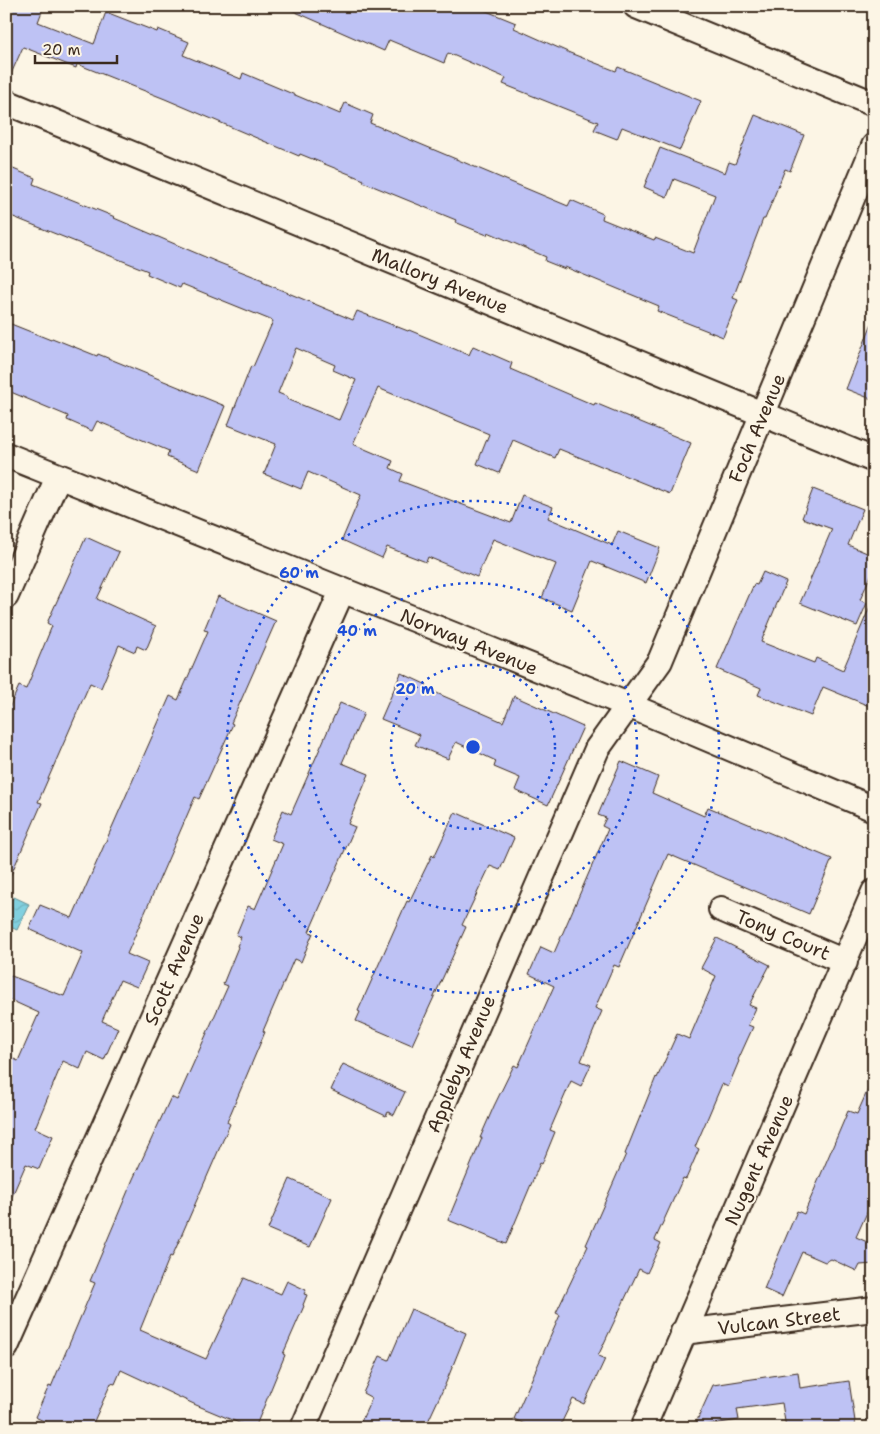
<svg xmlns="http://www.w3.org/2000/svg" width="880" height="1434" font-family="'Shantell Sans',sans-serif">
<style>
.water{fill:url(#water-waves);stroke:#658e92}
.building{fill:#bec2f4;stroke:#3b2a1e;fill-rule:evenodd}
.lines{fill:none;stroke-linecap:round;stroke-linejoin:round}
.street-casing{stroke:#3b2a1e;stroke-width:28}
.street{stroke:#fcf5e5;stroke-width:24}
.ring{fill:none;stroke:#1d4ed8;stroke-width:2.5;stroke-dasharray:2.5 5}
.labels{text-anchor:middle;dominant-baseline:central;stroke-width:4;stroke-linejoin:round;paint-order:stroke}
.street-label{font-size:19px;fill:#3b2a1e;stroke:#fcf5e5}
.centre{fill:#1d4ed8;stroke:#fcf5e5;stroke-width:2.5}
.ring-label{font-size:15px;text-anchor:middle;font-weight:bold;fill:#1d4ed8;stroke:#fcf5e5;stroke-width:4;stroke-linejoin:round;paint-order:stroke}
</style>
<defs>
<pattern id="water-waves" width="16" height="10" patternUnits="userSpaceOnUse" patternTransform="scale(1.25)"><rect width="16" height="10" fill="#81d0df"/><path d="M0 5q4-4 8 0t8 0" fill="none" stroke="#70b3bf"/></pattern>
</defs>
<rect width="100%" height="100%" fill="#fcf5e5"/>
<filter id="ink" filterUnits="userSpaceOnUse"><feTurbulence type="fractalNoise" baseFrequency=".02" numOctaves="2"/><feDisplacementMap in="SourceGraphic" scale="10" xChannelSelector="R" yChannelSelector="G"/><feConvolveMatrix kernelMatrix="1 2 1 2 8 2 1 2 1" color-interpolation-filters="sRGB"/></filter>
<g filter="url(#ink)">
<path class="water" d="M9,897L13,899L14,897L29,904L17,930L6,925V912L9,906L6,905Z"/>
<path class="building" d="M6,6H44L38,22L94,44L106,12L157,32L158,29L189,42L183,55L241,79L243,73L340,114L345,103L373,115L370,123L568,206L571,200L603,214L602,219L654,240L655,238L693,253L715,195L674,179L667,197L644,187L660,148L725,173L729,162L735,164L755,115L804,135L790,171L785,169L765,219H763L733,298L738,300L723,337L657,311L659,306L565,267V269L545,261L546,257L488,232L487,235L455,222L456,220L363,182L364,180L300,154L299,156L165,99L77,64L76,68L23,47L6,85Z
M282,6H474L516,23L514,28L570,53L616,71L618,67L701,101L680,150L622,127L617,139L594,130L598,122L503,84L506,78L448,53L444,63L389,40L384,51Z
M6,166L35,178L33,184L115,217L114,218L217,262L263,280L262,282L353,320L357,311L408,331L409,330L469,355L473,346L512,363L510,369L594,405L595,403L691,443L670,494L559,449L555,458L513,440L499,473L477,464L489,434L378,388L353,444L393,461L390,468L403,474L400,481L511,523L522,495L553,507L548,518L612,545L618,531L660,548L646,583L592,561L572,610L542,598L556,564L493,539L477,577L428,557L426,562L387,547L382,558L342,540L361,495L308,472L301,489L264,474L276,444L228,425L251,366L253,367L273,321L182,284L180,288L147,274L148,271L6,214ZM296,348L335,365L333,370L356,380L339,420L287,399L288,397L278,393Z
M6,322L51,340L52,338L97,356L98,354L225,406L199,470L167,457L169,451L97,421L92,431L67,420L68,416L6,390Z
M872,323H874V400L846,389Z
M813,489L863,509L848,545L874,556V568L860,600L867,603L857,626L800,603L832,529L802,518Z
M86,537L119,552L97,599L156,626L146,650L137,646L135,652L119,645L101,688L90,683L38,802L42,803L6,886V715L19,686L26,689L52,626L47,623Z
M763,572L786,582L761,642L814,663L816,658L843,670L874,597V708L823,687L811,716L758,695L761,688L717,669L754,584L757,585Z
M218,596L276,621L231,723L233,724L199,799L195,797L127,954L148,963L137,987L120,980L102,1021L118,1028L104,1060L87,1052L80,1069L63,1061L35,1128L53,1136L39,1169L26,1164L6,1210V1055L18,1061L39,1013L6,998V974L64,996L83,953L29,929L40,905L72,918L170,696L178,700L208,631L204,630Z
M401,673L427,685L425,688L503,722L514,696L583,727L548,805L515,790L520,778L494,767L496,761L456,742L448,759L415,745L420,735L381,719Z
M340,703L364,713L342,763L369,774L348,824L355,827L309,932L313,933L301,962L294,959L263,1031L265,1032L227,1122L230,1124L172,1257L170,1256L140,1330L206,1359L244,1278L281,1294L287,1281L306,1290L304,1294L307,1295L303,1305L304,1306L283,1354L285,1355L255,1428H251L196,1405L121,1370L115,1384L111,1383L91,1428H59L35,1417L49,1386L51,1387L95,1283L90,1281L133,1179L171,1097L177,1100L228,986L223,984L238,947L237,946L241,937L236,935L248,906L255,909L283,844L271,839L283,810L291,814Z
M621,761L658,777L652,793L704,816L708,807L832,859L809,914L668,854L619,967L614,965L595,1008L602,1011L581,1061L591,1065L581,1086L571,1081L550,1130L555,1132L542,1164L540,1163L506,1244L448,1220L482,1138H480L494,1106L514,1065L518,1067L554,986L529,974L541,947L554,953L608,829L602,826L606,818L598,815Z
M455,812L514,838L500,870L490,866L462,925L466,927L412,1045L356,1021L360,1012L358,1011L407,901L409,902L432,855L434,857Z
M717,938L770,965L749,1005L756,1008L748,1025L753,1027L738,1060L739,1061L728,1087L722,1084L708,1117L695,1147L699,1149L686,1179L683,1178L655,1240L661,1243L647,1273L639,1269L598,1356L605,1359L584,1404L573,1399L559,1428H533L514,1419L560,1315L556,1313L588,1246L586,1245L626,1154H625L656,1077L657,1078L677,1034L689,1039L716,976L701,968Z
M343,1064L405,1092L394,1115L388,1112L386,1116L331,1090Z
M874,1076V1197L856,1237L874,1245V1264L860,1265L857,1271L831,1259L825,1262L802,1252L782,1297L764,1289L797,1211L804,1214L848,1111L857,1114Z
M290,1179L332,1198L310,1247L268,1229Z
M411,1309L466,1333L445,1385L425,1428H358L372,1398L363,1393L380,1356L389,1360Z
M798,1372L800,1388L849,1381L856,1428H786L782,1403L737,1409L739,1420L694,1427L713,1385Z"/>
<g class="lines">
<defs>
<path id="street" d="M636,6L874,104
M6,102L874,460
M6,455L628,705L874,809
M6,596L58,477
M721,909L845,962
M683,1332L874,1309
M6,1347L342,591
M303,1428L597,749L660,661L874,146
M643,1428L874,892"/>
</defs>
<use href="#street" class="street-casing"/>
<use href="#street" class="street"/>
</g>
</g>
<g class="ring">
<circle cx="473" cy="747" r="82"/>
<circle cx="473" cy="747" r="164"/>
<circle cx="473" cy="747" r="246"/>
</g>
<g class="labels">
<g class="street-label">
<text transform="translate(440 281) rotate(22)">Mallory Avenue</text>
<text transform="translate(757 428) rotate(-67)">Foch Avenue</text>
<text transform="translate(469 642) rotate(22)">Norway Avenue</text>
<text transform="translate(783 935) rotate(23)">Tony Court</text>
<text transform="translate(174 969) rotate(-66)">Scott Avenue</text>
<text transform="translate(461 1064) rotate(-67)">Appleby Avenue</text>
<text transform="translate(759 1160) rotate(-66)">Nugent Avenue</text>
<text transform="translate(779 1321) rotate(-7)">Vulcan Street</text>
</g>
</g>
<circle cx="473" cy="747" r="8" class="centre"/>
<g class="ring-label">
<text x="299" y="578">60 m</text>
<text x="357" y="636">40 m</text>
<text x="415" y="694">20 m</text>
</g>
<rect width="880" height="1434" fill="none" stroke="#fcf5e5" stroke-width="25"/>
<rect x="12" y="12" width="855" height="1409" fill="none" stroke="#3b2a1e" stroke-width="2" filter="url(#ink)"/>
<path d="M35 55v8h82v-8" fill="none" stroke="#3b2a1e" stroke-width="2.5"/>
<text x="42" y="55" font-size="15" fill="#3b2a1e" stroke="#fcf5e5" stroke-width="4" paint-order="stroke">20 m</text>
</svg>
